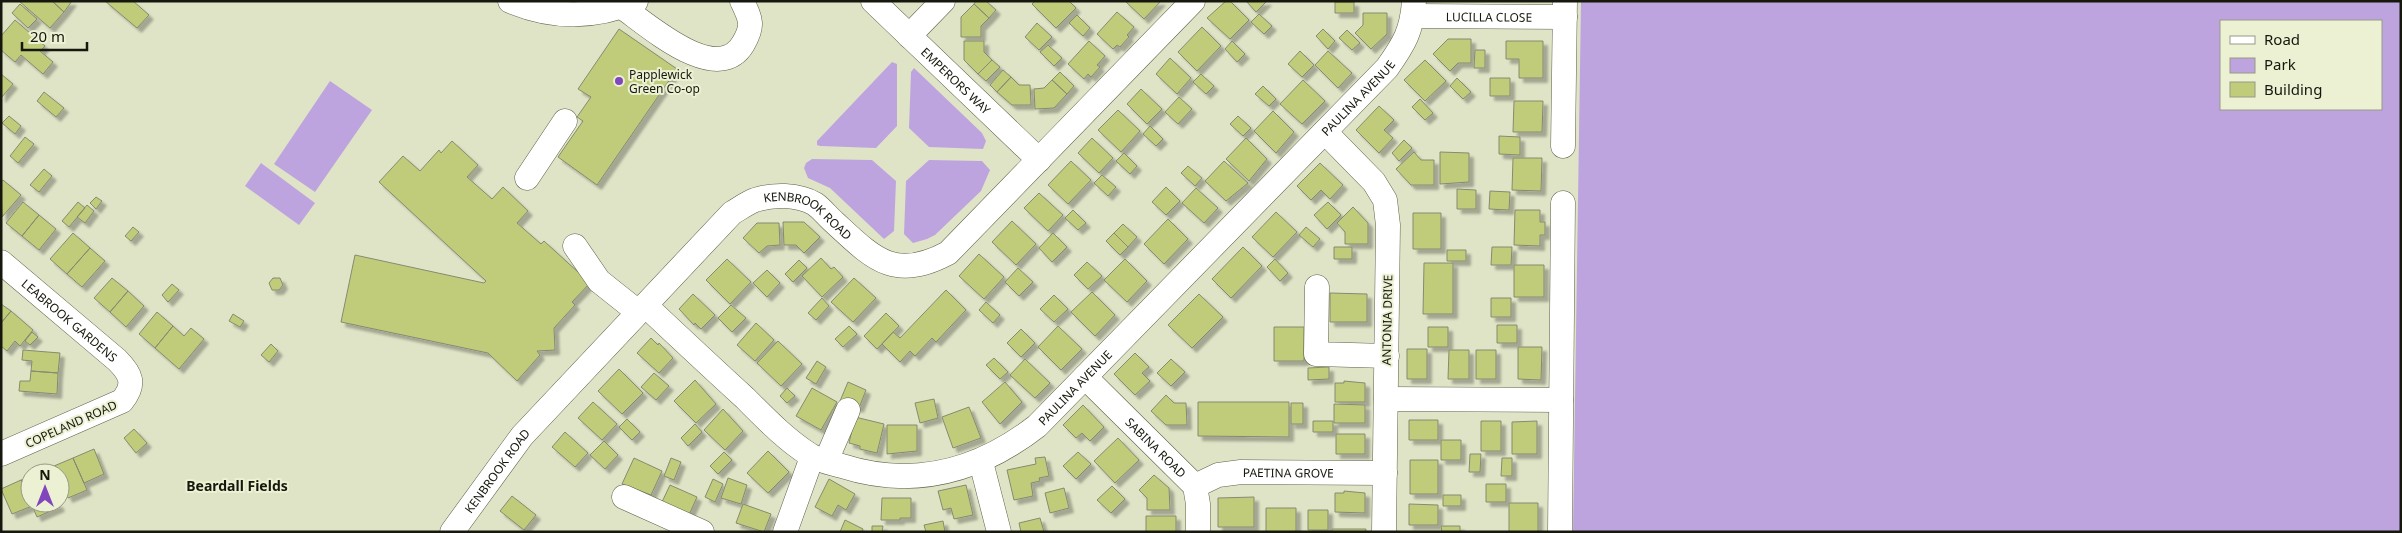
<svg xmlns="http://www.w3.org/2000/svg" width="2402" height="533" font-family="'Noto Sans',sans-serif">
<style>
.green{fill:#bda4df;fill-rule:evenodd}
.building{fill:#c1cc7a;stroke:#868a70;filter:url(#shadow)}
.lines{fill:none;stroke-linecap:round;stroke-linejoin:round}
.minor-casing{stroke:#5d6148;stroke-width:25}
.minor{stroke:#fff;stroke-width:24}
.poi-dot{fill:#8146bc;stroke:#ecf1d4;stroke-width:2}
.labels{text-anchor:middle;dominant-baseline:central;stroke-width:4;stroke-linejoin:round;paint-order:stroke}
.street-label{font-size:12px;fill:#16170d;stroke:#ecf1d4}
.poi-label{font-size:12px;fill:#16170d;stroke:#ecf1d4;text-anchor:start}
.neighbourhood-label{font-size:14px;font-weight:bold;fill:#16170d;stroke:#ecf1d4}
</style>
<defs>
<filter id="shadow"><feDropShadow dx="4.5" dy="4.5" stdDeviation="1" flood-color="#0004"/></filter>
</defs>
<rect width="100%" height="100%" fill="#dfe4c7"/>
<path class="green" d="M1581,1H2401V532H1573ZM2381,21V109H2221V21Z
M892,62L897,64V126L876,148L820,146L817,145V141Z
M914,68L982,133L986,141L983,149L929,147L909,128L911,72Z
M330,81L372,110L315,192L274,164Z
M812,159L872,160L896,181L894,231L884,239L830,188L808,178L804,168L806,163Z
M929,160L982,161L990,170L981,191L935,235L927,239L913,243L904,234L906,181Z
M261,163L315,203L299,225L245,186Z"/>
<path class="building" d="M19,1H52L64,12L50,28Z
M52,1H72L64,12Z
M105,1H133L149,15L137,28Z
M976,1H986L996,10L989,18L974,4Z
M1035,1H1069L1076,8L1056,28L1032,4Z
M1125,1H1161L1144,19Z
M1226,1H1230L1249,20L1230,39L1207,18Z
M1246,1H1267L1256,12Z
M1335,2H1354V13H1335Z
M20,4L37,19L28,28L12,13Z
M974,4L989,18L981,26V37H961V17Z
M1117,12L1134,27L1127,35L1129,37L1120,47L1117,45L1113,49L1097,34Z
M1363,13H1387V34L1371,49L1355,33L1363,25Z
M1259,14L1272,26L1264,34L1251,22Z
M1077,15L1090,28L1083,36L1069,23Z
M15,20L45,46L40,51L53,62L43,74L21,55L15,62L1,50V36Z
M1037,23L1052,37L1039,50L1025,37Z
M1202,27L1221,46L1197,71L1178,52Z
M619,29L677,69L597,185L558,157L583,121L577,117L591,97L578,89Z
M1323,29L1335,41L1328,49L1316,36Z
M1347,30L1360,43L1352,50L1339,38Z
M1448,39H1471V63H1458L1450,71L1433,54Z
M964,41H984V52L992,60L978,74L964,60Z
M1089,41L1105,56L1097,65L1100,67L1091,77L1088,74L1084,79L1068,64Z
M1232,41L1245,54L1237,62L1225,49Z
M1506,41H1543V78H1519V59H1506Z
M1048,45L1062,58L1054,66L1040,52Z
M1475,50H1485V68H1474Z
M1300,51L1314,65L1302,77L1288,64Z
M1328,51L1352,73L1338,88L1315,65Z
M1170,58L1191,78L1177,94L1156,74Z
M992,60L1000,67L986,81L978,74Z
M1425,60L1446,81L1425,101L1404,80Z
M1003,70L1011,77L997,92L990,85Z
M1060,72L1074,86L1067,94L1052,80Z
M1,74L13,84L1,98Z
M1201,74L1214,86L1206,94L1193,82Z
M1011,77L1019,85H1030L1031,105H1012L997,92Z
M1457,78L1471,92L1463,99L1450,86Z
M1490,78H1510V96H1490Z
M1052,80L1067,94L1054,108L1035,109L1034,89L1044,88Z
M1303,80L1325,101L1302,124L1280,104Z
M1263,86L1276,99L1269,106L1255,94Z
M1141,89L1162,109L1147,124L1127,104Z
M44,92L64,108L56,117L37,101Z
M1179,97L1192,109L1178,124L1165,112Z
M1420,99L1433,113L1425,120L1412,107Z
M1514,101H1543L1542,132H1513Z
M1379,106L1394,120L1384,130L1393,138L1379,153L1356,130Z
M1118,110L1140,131L1121,152L1098,130Z
M1273,111L1294,132L1276,153L1254,131Z
M9,116L21,126L15,134L2,123Z
M1238,116L1251,128L1243,136L1230,124Z
M1150,126L1163,139L1156,146L1143,134Z
M1499,136L1520,137V155L1499,154Z
M25,137L34,144L18,163L10,156Z
M1092,138L1113,158L1099,173L1078,153Z
M1246,138L1267,159L1249,181L1226,159Z
M1404,140L1412,148L1399,161L1392,153Z
M452,141L478,165L467,177L492,199L503,187L528,211L517,223L541,244L544,241L590,283L572,302L575,305L554,328L555,350L537,351L540,355L517,381L488,353L341,322L355,255L484,283L486,281L379,182L403,156L420,171L439,150L441,153Z
M1414,152L1421,160H1434V185H1411L1396,169Z
M1440,152L1469,153V182L1440,184Z
M1124,153L1137,166L1130,174L1116,161Z
M1513,158H1542L1541,191L1512,190Z
M1071,161L1091,180L1068,204L1048,185Z
M1224,161L1248,183L1226,201L1205,181Z
M1320,163L1343,185L1330,199L1321,190L1311,200L1297,186Z
M1188,166L1202,178L1195,186L1181,173Z
M44,169L52,176L39,192L30,185Z
M1102,175L1116,187L1108,196L1094,183Z
M3,180L21,195L2,217L1,182Z
M1166,187L1180,201L1166,215L1152,202Z
M1196,188L1218,208L1204,223L1182,203Z
M1457,189L1476,190V209H1457Z
M1490,191L1510,192L1509,210L1489,209Z
M1039,193L1063,215L1048,231L1024,208Z
M96,197L102,201L96,209L90,203Z
M23,202L39,215L22,236L6,223Z
M78,202L85,208L69,227L62,221Z
M1328,202L1341,215L1327,229L1314,215Z
M87,205L94,211L85,223L77,217Z
M1353,207L1368,223V244H1345V232L1337,223Z
M1073,210L1086,223L1078,230L1065,218Z
M1515,210H1540V222H1545V235H1540V246L1514,245Z
M1276,212L1297,232L1273,257L1252,237Z
M1413,213H1441V249H1413Z
M39,215L56,229L39,250L22,236Z
M1168,219L1188,239L1164,264L1144,244Z
M1012,221L1036,244L1016,265L992,242Z
M783,222H804L820,237L804,253L796,245H784Z
M757,223H779L780,245L767,246L759,253L743,238Z
M1123,224L1137,237L1128,247L1114,233Z
M133,227L139,232L131,241L125,236Z
M1306,227L1320,239L1313,247L1299,235Z
M73,233L90,248L67,274L50,259Z
M1053,233L1067,247L1052,262L1039,248Z
M1114,233L1128,247L1120,255L1106,241Z
M1243,247L1262,266L1231,298L1212,279Z
M1334,247H1352V259H1334Z
M1492,247H1512L1511,265H1491Z
M90,248L105,261L82,287L67,274Z
M1447,250H1466V261H1447Z
M979,254L1004,277L984,299L959,276Z
M821,258L831,269L834,267L843,277L822,297L802,276Z
M727,259L751,282L730,304L706,280Z
M1125,259L1147,281L1127,302L1104,280Z
M1275,259L1288,273L1280,281L1267,267Z
M799,260L807,268L793,282L785,274Z
M1087,262L1102,276L1088,289L1074,275Z
M1424,263H1453V314H1423Z
M1514,265H1544V297H1514Z
M1018,268L1033,282L1019,296L1005,282Z
M767,270L780,283L767,297L753,283Z
M112,278L128,291L110,312L94,298Z
M273,278H280L283,285L279,290H272L269,283Z
M854,278L876,298L853,322L831,302Z
M172,284L179,290L168,302L162,295Z
M946,290L966,310L936,342L932,338L915,356L910,351L900,362L882,344L893,332L900,338Z
M128,291L144,306L126,327L110,312Z
M1092,292L1115,315L1095,336L1071,312Z
M1330,293L1367,294V322H1330Z
M693,294L715,315L701,329L695,323L694,325L679,309Z
M1199,294L1223,317L1192,348L1168,325Z
M1054,295L1068,309L1054,322L1040,309Z
M822,298L829,306L816,320L808,313Z
M1491,298H1511V317H1491Z
M986,302L1000,315L993,323L979,310Z
M1,304L11,311L1,323Z
M731,305L746,318L732,332L718,318Z
M11,311L33,330L20,346L15,341L7,351L1,346V323Z
M157,312L173,326L155,348L139,334Z
M886,313L899,326L877,349L864,336Z
M233,314L244,321L240,327L229,321Z
M756,323L774,340L755,361L737,345Z
M1497,325H1517V343H1497Z
M173,326L184,336L191,328L204,339L179,369L155,348Z
M849,326L857,334L843,347L835,339Z
M1058,326L1082,349L1061,370L1038,347Z
M1274,327H1304V361H1274Z
M1428,327H1448V347H1428Z
M1021,329L1035,343L1021,357L1007,343Z
M32,332L38,337L30,345L25,341Z
M651,338L658,345L659,343L673,358L659,373L637,353Z
M778,341L802,364L781,386L757,363Z
M271,344L278,351L269,362L261,355Z
M1518,347H1542L1541,380L1518,379Z
M1407,349H1427V379H1407Z
M23,350L60,353L58,373L31,371L32,361L22,360Z
M1449,350H1469V379H1448Z
M1476,350H1496V379H1476Z
M1135,353L1149,367L1142,373L1150,381L1135,395L1114,374Z
M994,358L1008,372L1000,379L986,365Z
M1025,359L1050,383L1035,398L1010,375Z
M1171,359L1185,372L1171,386L1157,373Z
M817,361L826,367L816,384L806,378Z
M1329,367V379L1308,380V368Z
M619,369L643,393L622,414L598,391Z
M31,371L58,373L57,394L19,391L20,381H30Z
M654,373L669,386L656,400L641,387Z
M695,380L716,404L696,423L674,401Z
M1344,381L1365,383V402H1335V383H1344Z
M848,382L866,390L859,408L840,401Z
M1005,382L1022,402L1000,424L982,402Z
M787,388L795,396L787,403L780,396Z
M812,388L837,402L821,430L796,416Z
M1166,395L1174,403H1186L1187,425H1166L1151,411Z
M934,399L938,418L920,423L915,403Z
M593,402L617,424L602,440L578,418Z
M1198,402H1289V437L1198,436Z
M1291,403H1303V424H1291Z
M1334,404L1365,405V423H1334Z
M1083,405L1104,427L1090,441L1082,433L1076,438L1063,425Z
M969,407L981,438L953,448L942,417Z
M723,409L743,431L725,450L704,430Z
M855,417L884,424L877,453L860,449V446L849,443Z
M627,419L640,432L632,440L619,427Z
M1409,420H1438V440H1409Z
M1313,421H1333V432H1313Z
M1481,421H1501V451H1481Z
M1537,421V454H1512V422Z
M695,424L702,432L688,446L681,438Z
M887,425H917V451L887,454Z
M134,429L147,443L136,453L124,438Z
M565,432L588,453L575,467L552,447Z
M1336,434H1365V454H1336Z
M1118,438L1139,460L1115,483L1094,461Z
M1441,440H1461V460H1441Z
M604,441L618,455L605,469L590,455Z
M94,449L104,474L84,483L73,458Z
M768,451L789,472L768,493L747,473Z
M724,452L732,460L718,474L710,466Z
M1078,452L1091,464L1076,479L1063,466Z
M1470,454H1481L1480,472H1469Z
M1045,457L1049,476L1039,478L1040,481L1031,483L1033,496L1014,500L1007,470L1036,464L1035,458Z
M73,458L87,490L68,498L60,480V473H57L54,466Z
M634,458L662,471L651,495L622,484Z
M671,458L681,462L674,480L664,476Z
M1502,458H1512V476H1501Z
M1410,460H1438V494H1410Z
M1154,475L1169,488L1170,510H1147V498L1139,490Z
M30,477V501L21,480Z
M728,478L747,485L741,504L721,498Z
M713,479L723,484L715,502L705,497Z
M829,479L855,494L846,510L838,505L832,516L815,507Z
M21,480L32,506L12,514L1,489Z
M1486,484H1506V502H1486Z
M670,485L697,497L689,515L662,502Z
M966,485L973,515L954,519L951,508L943,510L938,491Z
M1112,486L1125,499L1111,513L1097,500Z
M1064,488L1069,508L1050,513L1045,493Z
M1344,491L1365,493V513L1335,512V493H1344Z
M1443,495H1461V506H1443Z
M512,496L536,515L524,530L500,511Z
M1254,497V527H1218V498Z
M882,498H911V518H900V520H881Z
M31,503H58L60,507L37,517Z
M1509,503H1538V532H1509Z
M743,504L771,514L764,532L736,523Z
M1409,504L1438,505V525H1409Z
M1266,508H1296V532H1266Z
M1308,510H1328V530H1308Z
M1146,516H1176V532H1146Z
M1040,518L1044,532H1021L1019,523Z
M845,520L863,529L862,532H840Z
M943,521L945,532H926L924,525Z
M872,526H883L882,532H872Z
M1441,526H1460V532H1442Z
M1332,529H1366V532H1332Z"/>
<g class="lines">
<defs>
<g id="minor">
<path d="M510,1C553,19 594,19 636,1"/>
<path id="s1" d="M873,1L1039,160"/>
<path d="M622,7C648,25 717,87 743,44C754,25 751,20 742,1"/>
<path id="s2" d="M1413,16L1565,17"/>
<path d="M909,36L943,1"/>
<path d="M1325,132L1374,182L1385,200L1388,225L1384,532"/>
<path d="M1563,146L1565,1"/>
<path d="M527,178L565,121"/>
<path d="M575,246L599,281L638,312"/>
<path id="s3" d="M1,262L117,360C131,374 136,384 122,401L1,454"/>
<path d="M1317,287L1316,354L1387,356"/>
<path id="s4" d="M645,305C678,336 711,367 745,398C765,418 786,440 810,455C819,461 832,463 842,466C914,489 979,471 1037,426L1387,68C1404,44 1412,31 1414,1"/>
<path id="s5" d="M1085,377L1195,486L1198,504V532"/>
<path d="M1386,399L1561,400"/>
<path d="M826,461L848,410"/>
<path d="M981,462L999,532"/>
<path id="s6" d="M1195,486L1218,475L1241,472L1385,473"/>
<path d="M624,497L702,532"/>
<path id="s7" d="M452,532L522,436L732,213C739,209 747,203 755,200C773,194 798,194 815,204C822,209 828,217 835,223C873,258 894,282 948,253L1193,1"/>
<path d="M785,532L812,457"/>
<path d="M1560,532L1563,203"/>
</g>
</defs>
<use href="#minor" class="minor-casing"/>
<use href="#minor" class="minor"/>
</g>
<circle class="poi-dot" cx="619" cy="81" r="5"/>
<g class="labels">
<g class="street-label">
<text stroke="none"><textPath href="#s2" startOffset="76">LUCILLA CLOSE</textPath></text>
<text stroke="none"><textPath href="#s1" startOffset="115">EMPERORS WAY</textPath></text>
<text stroke="none"><textPath href="#s4" startOffset="924">PAULINA AVENUE</textPath></text>
<text stroke="none"><textPath href="#s7" startOffset="511">KENBROOK ROAD</textPath></text>
<text transform="translate(1387 320) rotate(-89)">ANTONIA DRIVE</text>
<text stroke="none"><textPath href="#s3" startOffset="90">LEABROOK GARDENS</textPath></text>
<text stroke="none"><textPath href="#s4" startOffset="519">PAULINA AVENUE</textPath></text>
<text transform="translate(71 424) rotate(-24)">COPELAND ROAD</text>
<text stroke="none"><textPath href="#s5" startOffset="100">SABINA ROAD</textPath></text>
<text stroke="none"><textPath href="#s7" startOffset="76">KENBROOK ROAD</textPath></text>
<text stroke="none"><textPath href="#s6" startOffset="96">PAETINA GROVE</textPath></text>
</g>
<g class="poi-label">
<text x="629" y="74">Papplewick<tspan x="629" dy="14">Green Co-op</tspan></text>
</g>
<g class="neighbourhood-label">
<text x="237" y="485">Beardall Fields</text>
</g>
</g>
<rect width="2402" height="533" fill="none" stroke="#16170d" stroke-width="5"/>
<rect x="2220" y="20" width="162" height="90" fill="#ecf1d4" stroke="#969a84"/>
<rect x="2230" y="36" width="25" height="8" fill="#ffffff" stroke="#969a84"/>
<text x="2264" y="45" font-size="15" fill="#16170d">Road</text>
<rect x="2230" y="58" width="25" height="15" fill="#bda4df" stroke="#969a84"/>
<text x="2264" y="70" font-size="15" fill="#16170d">Park</text>
<rect x="2230" y="82" width="25" height="15" fill="#c1cc7a" stroke="#969a84"/>
<text x="2264" y="95" font-size="15" fill="#16170d">Building</text>
<g transform="translate(45 488)"><circle r="24" fill="#ecf1d4" stroke="#969a84"/>
<path d="M0-4L9 19L0 12L-9 19Z" fill="#8146bc"/>
<text y="-8" font-size="14" font-weight="bold" text-anchor="middle" fill="#16170d">N</text>
</g>
<path d="M22 42v8h65v-8" fill="none" stroke="#16170d" stroke-width="2.5"/>
<text x="30" y="42" font-size="15" fill="#16170d" stroke="#ecf1d4" stroke-width="4" paint-order="stroke">20 m</text>
</svg>
